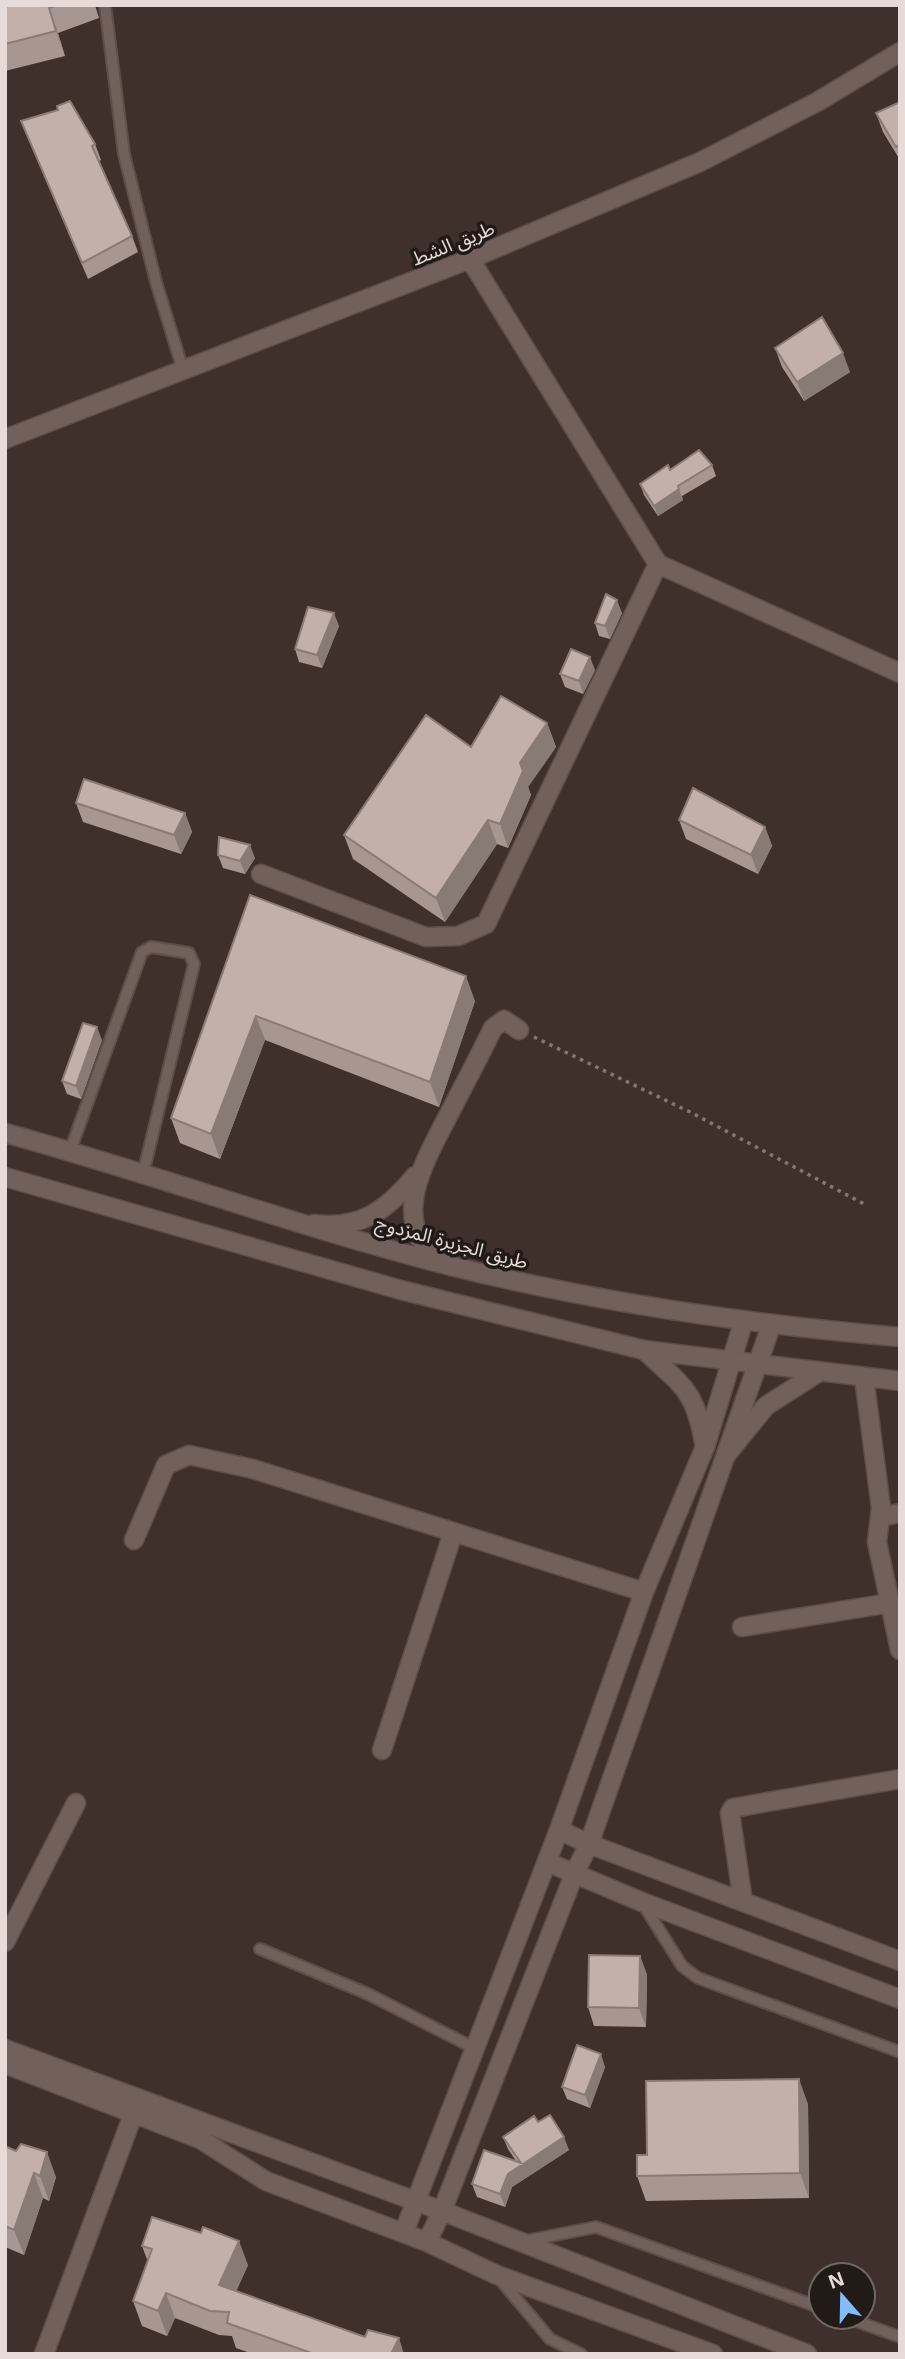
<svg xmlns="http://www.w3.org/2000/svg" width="905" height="2359" font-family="'Open Sans','Noto Sans Arabic',sans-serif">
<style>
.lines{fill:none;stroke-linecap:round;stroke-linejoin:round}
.lane-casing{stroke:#5c4f4a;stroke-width:14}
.street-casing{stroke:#5c4f4a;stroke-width:21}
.secondary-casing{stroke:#5c4f4a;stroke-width:21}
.path{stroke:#847672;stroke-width:3.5;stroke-dasharray:3.5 5;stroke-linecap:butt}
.lane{stroke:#72605a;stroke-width:10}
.street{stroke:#72605a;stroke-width:18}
.secondary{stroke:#72605a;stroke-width:18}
.wall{fill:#a89791}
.shaded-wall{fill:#887b76}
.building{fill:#c3b0a9;stroke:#887b76;stroke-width:2}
.labels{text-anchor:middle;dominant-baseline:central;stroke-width:7;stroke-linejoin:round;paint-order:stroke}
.street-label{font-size:19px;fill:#e6dbd8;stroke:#211a17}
</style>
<rect width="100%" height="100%" fill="#40302b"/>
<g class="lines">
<defs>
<path id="lane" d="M105,5L124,154L156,282L183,370
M70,1151L142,952L151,947L189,953L194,964L143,1174
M643,1904L682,1966L698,1978L900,2052
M260,1949L368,1994L476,2049
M525,2241L596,2227L821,2308
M498,2277L550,2339L581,2354
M845,2317L900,2337"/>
<path id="street" d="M470,259L658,564L900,673
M261,874L426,937L458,936L486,924L658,564
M314,1224C360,1230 387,1210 415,1176
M447,1264C383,1228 425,1161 449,1114C464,1085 479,1057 493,1028L504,1020L519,1030
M771,1326L589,1844L900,1961
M864,1377L881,1508L877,1542L900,1650
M880,1517L900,1513
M134,1540L166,1465L189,1455L253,1469L644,1592
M742,1627L890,1603
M382,1750L453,1533
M559,1830L589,1844L575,1872L442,2211L807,2354
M547,1862L642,1902L900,1999
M743,1902L730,1813L733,1808L900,1779
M5,1942L76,1803
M5,2049L442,2211L427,2242
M5,2064L200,2139L266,2181L427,2242L497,2275L713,2354
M404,2232L559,1830L644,1592L705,1447L743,1323
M44,2354L137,2104"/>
<path id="secondary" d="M5,439L470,259L700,162L817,102L900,52
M5,1133C155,1174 301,1228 451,1266C599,1303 748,1324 900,1337
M5,1177L401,1290L644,1350L900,1381
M644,1350C685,1388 695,1390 705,1447
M727,1454L766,1406L819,1372"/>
</defs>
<use href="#lane" class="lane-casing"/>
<use href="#street" class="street-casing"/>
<use href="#secondary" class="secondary-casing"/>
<path class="path" d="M534,1037L690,1112L866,1205"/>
<use href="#lane" class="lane"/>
<use href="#street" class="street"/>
<use href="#secondary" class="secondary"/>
</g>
<path class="wall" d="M5,5H95L99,18L58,33L65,56L5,71Z
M900,102V160L883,132L876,113Z
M21,121L95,144L101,160L99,161L132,236L138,252L88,279Z
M775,348L850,372L804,401L782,367Z
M712,465L716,476L682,496L683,500L658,516L644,495L640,484L670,470Z
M622,613L610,639L599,636L595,623Z
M339,626L322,668L299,662L295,649Z
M595,670L583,694L565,687L560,674Z
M547,723L556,747L528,787L531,795L508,848L497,844L445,922L353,859L344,835L471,747Z
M76,803L185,813L192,832L181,854L83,822Z
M679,820L765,827L772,846L758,874L686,839Z
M218,855L255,858L245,874L223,868Z
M250,895L475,1001L439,1107L265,1040L220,1159L180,1143L171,1118Z
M102,1040L81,1099L67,1094L62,1081Z
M640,1956L647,1975L646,2027L594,2026L588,2007Z
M605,2067L590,2108L567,2099L562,2087Z
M808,2104L809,2198L646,2201L637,2176Z
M538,2122L569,2150L512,2187L505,2207L477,2197L472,2184L516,2161L508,2149L503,2137Z
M5,2146L56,2177L49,2201L43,2198L24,2255L5,2247Z
M142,2246L248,2265L236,2291L404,2354H253L236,2348L232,2336L219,2335L175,2318L167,2336L142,2326L133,2301L148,2262Z"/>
<path class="shaded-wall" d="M49,8L58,33L65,56L56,31Z
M843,353L850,372L804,401L797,382Z
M679,489L683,500L658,516L654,506Z
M617,600L622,613L610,639L605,626Z
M334,613L339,626L322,668L317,655Z
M590,657L595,670L583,694L579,681Z
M547,723L556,747L528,787L531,795L508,848L500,824L520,763Z
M185,813L192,832L181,854L174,835Z
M488,820L497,844L445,922L436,898Z
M765,827L772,846L758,874L751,855Z
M250,845L255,858L245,874L240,861Z
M466,976L475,1001L439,1107L430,1082Z
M256,1016L265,1040L220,1159L211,1134Z
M97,1027L102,1040L81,1099L76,1086Z
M640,1956L647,1975L646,2027L639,2008Z
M601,2054L605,2067L590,2108L585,2095Z
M799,2079L808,2104L809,2198L800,2173Z
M564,2137L569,2150L512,2187L505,2207L500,2194L508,2174Z
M47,2152L56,2177L49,2201L40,2176Z
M34,2173L43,2198L24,2255L14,2230Z
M239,2241L248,2265L228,2310L219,2285Z
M166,2293L175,2318L167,2336L158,2311Z
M399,2338L404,2354H391Z"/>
<path class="building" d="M5,5H58L49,8L56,31L5,44Z
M70,101L95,144L92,146L132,236L82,263L21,121L58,110L57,106Z
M900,102V145L896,147L876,113Z
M822,317L843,353L797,382L775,348Z
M699,450L712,465L678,486L679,489L654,506L640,484L668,465L670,470Z
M606,594L617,600L605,626L595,623Z
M308,607L334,613L317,655L295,649Z
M571,649L590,657L579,681L560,674Z
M501,696L547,723L520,763L523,771L500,824L488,820L436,898L344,835L426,715L471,747Z
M84,779L185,813L174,835L76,803Z
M693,788L765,827L751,855L679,820Z
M219,837L250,845L240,861L218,855Z
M250,895L466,976L430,1082L256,1016L211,1134L171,1118Z
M83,1023L97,1027L76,1086L62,1081Z
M589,1955L640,1956L639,2008L588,2007Z
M577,2045L601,2054L585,2095L562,2087Z
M799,2079L800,2173L637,2176V2155H647L646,2081Z
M550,2115L564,2137L508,2174L500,2194L472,2184L484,2150L521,2163L503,2137L534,2116L538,2122Z
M21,2144L47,2152L40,2176L34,2173L14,2230L5,2226V2146L16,2151Z
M152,2217L201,2233L203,2227L239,2241L219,2285L365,2337L368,2330L399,2338L391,2354H314L227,2323L229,2312L210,2311L166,2293L158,2311L133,2301L152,2249L142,2246Z"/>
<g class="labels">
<g class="street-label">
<text transform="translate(453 243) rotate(-22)">طريق الشط</text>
<text transform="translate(452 1242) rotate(15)">طريق الجزيرة المزدوج</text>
</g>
</g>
<rect width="905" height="2359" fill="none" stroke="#e6dbd8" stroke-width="14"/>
<g transform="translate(842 2296) rotate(340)"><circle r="33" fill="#211a17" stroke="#706764" stroke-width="2"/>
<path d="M0-5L12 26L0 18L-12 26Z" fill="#81bdfa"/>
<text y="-10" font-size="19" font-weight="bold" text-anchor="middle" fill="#e6dbd8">N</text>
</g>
</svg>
